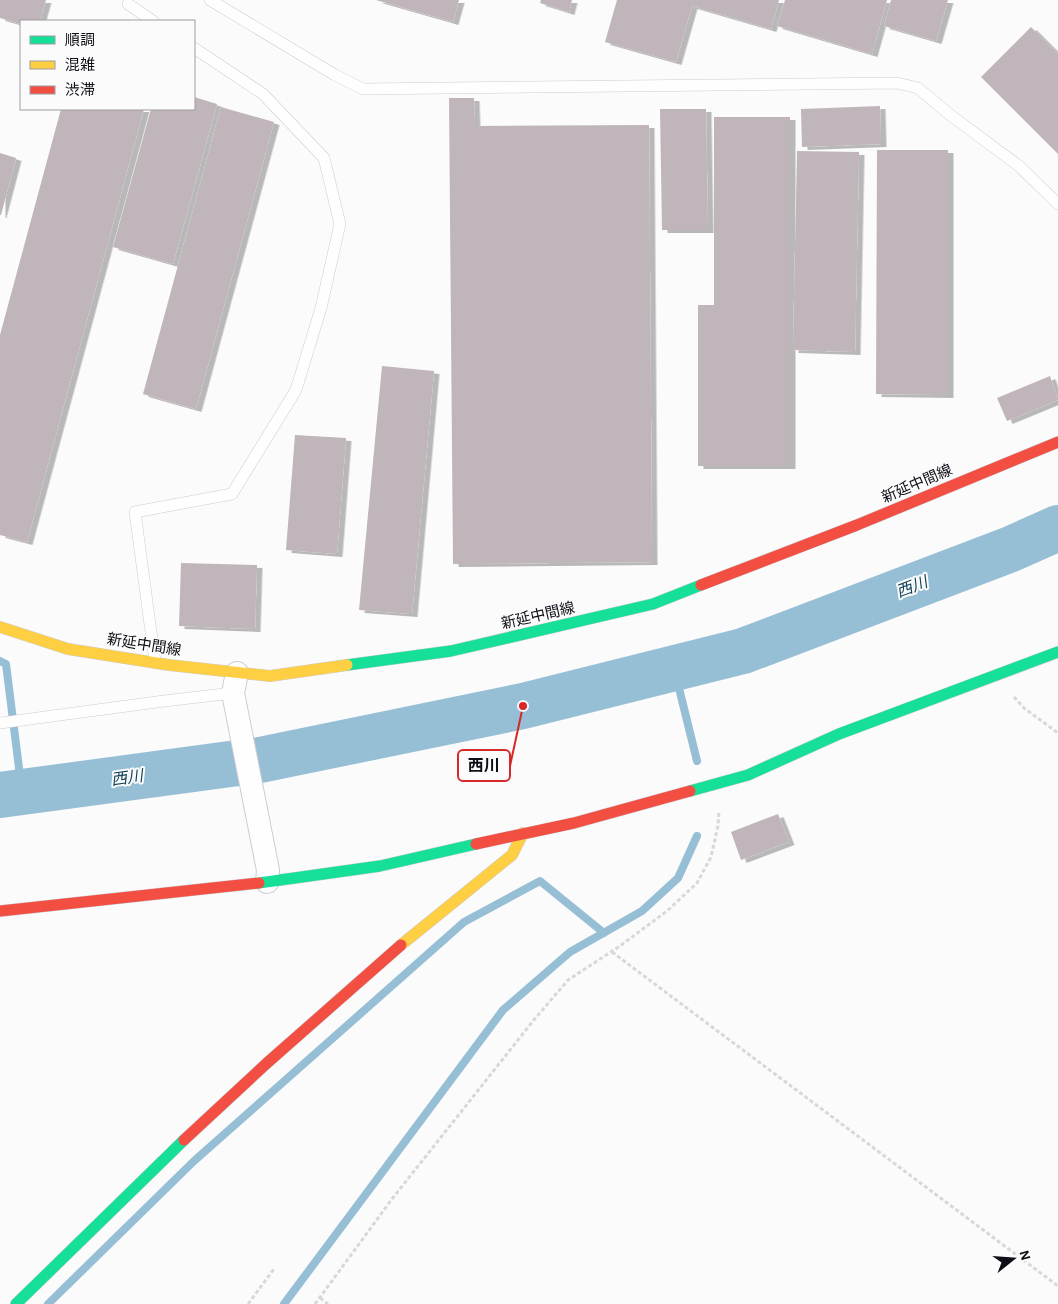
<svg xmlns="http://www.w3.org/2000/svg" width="1058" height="1304" font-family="'Alegreya Sans','Noto Sans JP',sans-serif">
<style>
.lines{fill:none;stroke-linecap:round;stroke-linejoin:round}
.stream{stroke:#96bfd6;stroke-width:8}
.river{stroke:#96bfd6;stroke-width:46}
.building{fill:#bfb5bb;filter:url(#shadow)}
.lane-casing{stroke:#cdcbd1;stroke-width:12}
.street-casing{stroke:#cdcbd1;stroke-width:24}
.fast-casing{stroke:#cdcbd1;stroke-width:12}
.slow-casing{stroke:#cdcbd1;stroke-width:12}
.jam-casing{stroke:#cdcbd1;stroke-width:12}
.path{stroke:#d8d8d8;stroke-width:3;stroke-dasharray:4 2.5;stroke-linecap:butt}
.lane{stroke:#fefefe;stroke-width:11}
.street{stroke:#fefefe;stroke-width:22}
.fast{stroke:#16e098;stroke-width:11}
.slow{stroke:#ffcf43;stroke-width:11}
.jam{stroke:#f24e42;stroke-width:11}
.labels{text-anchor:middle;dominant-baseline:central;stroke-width:4;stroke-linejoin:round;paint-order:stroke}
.street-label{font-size:15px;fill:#110d17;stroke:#fbfbfb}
.water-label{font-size:16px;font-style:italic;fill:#11425a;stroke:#fbfbfb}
.leader{fill:none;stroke:#d62828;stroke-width:2}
.callout-dot{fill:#d62828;stroke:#fbfbfb;stroke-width:2}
.callout{fill:#fbfbfb;stroke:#d62828;stroke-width:2}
.callout-label{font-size:16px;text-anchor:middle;font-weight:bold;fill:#110d17}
</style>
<defs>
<filter id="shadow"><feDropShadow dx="5.5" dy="3" stdDeviation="0" flood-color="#0004"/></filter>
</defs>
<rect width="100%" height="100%" fill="#fbfbfb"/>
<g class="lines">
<path class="stream" d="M0,661L6,664L22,792
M674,668L697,761
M48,1304L194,1161L464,922L540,881L604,933
M284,1304L503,1010L570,952L642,911L678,878L697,836"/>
<path class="river" d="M0,795L260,760L523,706L743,651L1011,549L1058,528"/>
</g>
<path class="building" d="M0,0H46L40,21H21V24L0,18Z
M376,0H459L453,22Z
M541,0H572L569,12L540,3Z
M617,0H779L771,29L692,6L676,62L605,42Z
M785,0H887L872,54L777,26Z
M891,0H948L936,41L884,26Z
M1031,27L1058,54V154L981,77Z
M194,97L217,104L173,264L113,247L151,109H194Z
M449,98H474L475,126L649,125L652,562L453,564Z
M880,106L881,144L802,147L801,109Z
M221,107L274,122L196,409L143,394Z
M61,109H144L27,542L0,535V335Z
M660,109H706L708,230H662Z
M714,117H790V466H698V305H714Z
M877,150H948V395L876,394Z
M797,151L859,152L855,352L793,350Z
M0,153L16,158L1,215H0Z
M382,366L434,371L412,614L359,610Z
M1050,376L1058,400L1007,421L997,398Z
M295,435L346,438L337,554L286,550Z
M181,563L257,565L255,629L179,626Z
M778,814L789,842L741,860L731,832Z"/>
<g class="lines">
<defs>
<path id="lane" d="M210,0L335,75L363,89L897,83L918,88L949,114L1019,166L1058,204
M128,4L153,21
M155,662L135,512L232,494L296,390L321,308L340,224L324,158L263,94L194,48
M0,723L164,701L233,693"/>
<path id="street" d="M237,673L233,693L268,870L267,882"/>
<path id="fast" d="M347,665L451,651L653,604L701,585
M690,791L748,775L839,734L1058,652
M259,883L380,866L476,844
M16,1304L184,1140"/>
<path id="slow" d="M0,627L68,649L169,665L270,676L347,665
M401,945L512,855L523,833"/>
<path id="jam" d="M701,585L857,525L1058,442
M476,844L574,823L690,791
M0,911L259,883
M184,1140L267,1063L401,945"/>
</defs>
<use href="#lane" class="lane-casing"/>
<use href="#street" class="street-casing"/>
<use href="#fast" class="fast-casing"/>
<use href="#slow" class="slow-casing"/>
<use href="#jam" class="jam-casing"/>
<path class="path" d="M1014,697L1024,708L1058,733
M612,952L1058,1286
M320,1298L328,1304
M248,1304L274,1269
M315,1304L392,1199L533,1021L568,980L620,946L667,911L697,883L711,857L718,826L719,811"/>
<use href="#lane" class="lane"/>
<use href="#street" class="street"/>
<use href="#fast" class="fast"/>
<use href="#slow" class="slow"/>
<use href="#jam" class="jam"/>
</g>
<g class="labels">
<g class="street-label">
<text transform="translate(917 484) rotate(-23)">新延中間線</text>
<text transform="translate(538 616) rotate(-13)">新延中間線</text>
<text transform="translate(144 645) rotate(9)">新延中間線</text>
</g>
<g class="water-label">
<text transform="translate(912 587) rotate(-21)">西川</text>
<text transform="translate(127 778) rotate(-8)">西川</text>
</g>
</g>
<path class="leader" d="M523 706L510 766"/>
<circle class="callout-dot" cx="523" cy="706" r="5"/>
<rect class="callout" x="458" y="750" width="52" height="31" rx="5"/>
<g class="callout-label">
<text x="484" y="771">西川</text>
</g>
<rect x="20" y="20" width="175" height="90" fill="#fbfbfb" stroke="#9d9ca0"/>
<rect x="30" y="36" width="25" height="8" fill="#16e098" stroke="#9d9ca0"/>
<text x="65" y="45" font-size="15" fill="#110d17">順調</text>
<rect x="30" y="61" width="25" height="8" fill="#ffcf43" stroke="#9d9ca0"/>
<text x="65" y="70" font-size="15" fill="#110d17">混雑</text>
<rect x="30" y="86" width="25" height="8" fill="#f24e42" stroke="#9d9ca0"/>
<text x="65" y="95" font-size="15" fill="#110d17">渋滞</text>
<g transform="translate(1013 1259) rotate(73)" stroke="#fbfbfb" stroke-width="4" paint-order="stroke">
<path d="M0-4L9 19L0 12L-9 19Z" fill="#110d17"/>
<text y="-8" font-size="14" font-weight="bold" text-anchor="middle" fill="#110d17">N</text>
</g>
</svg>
